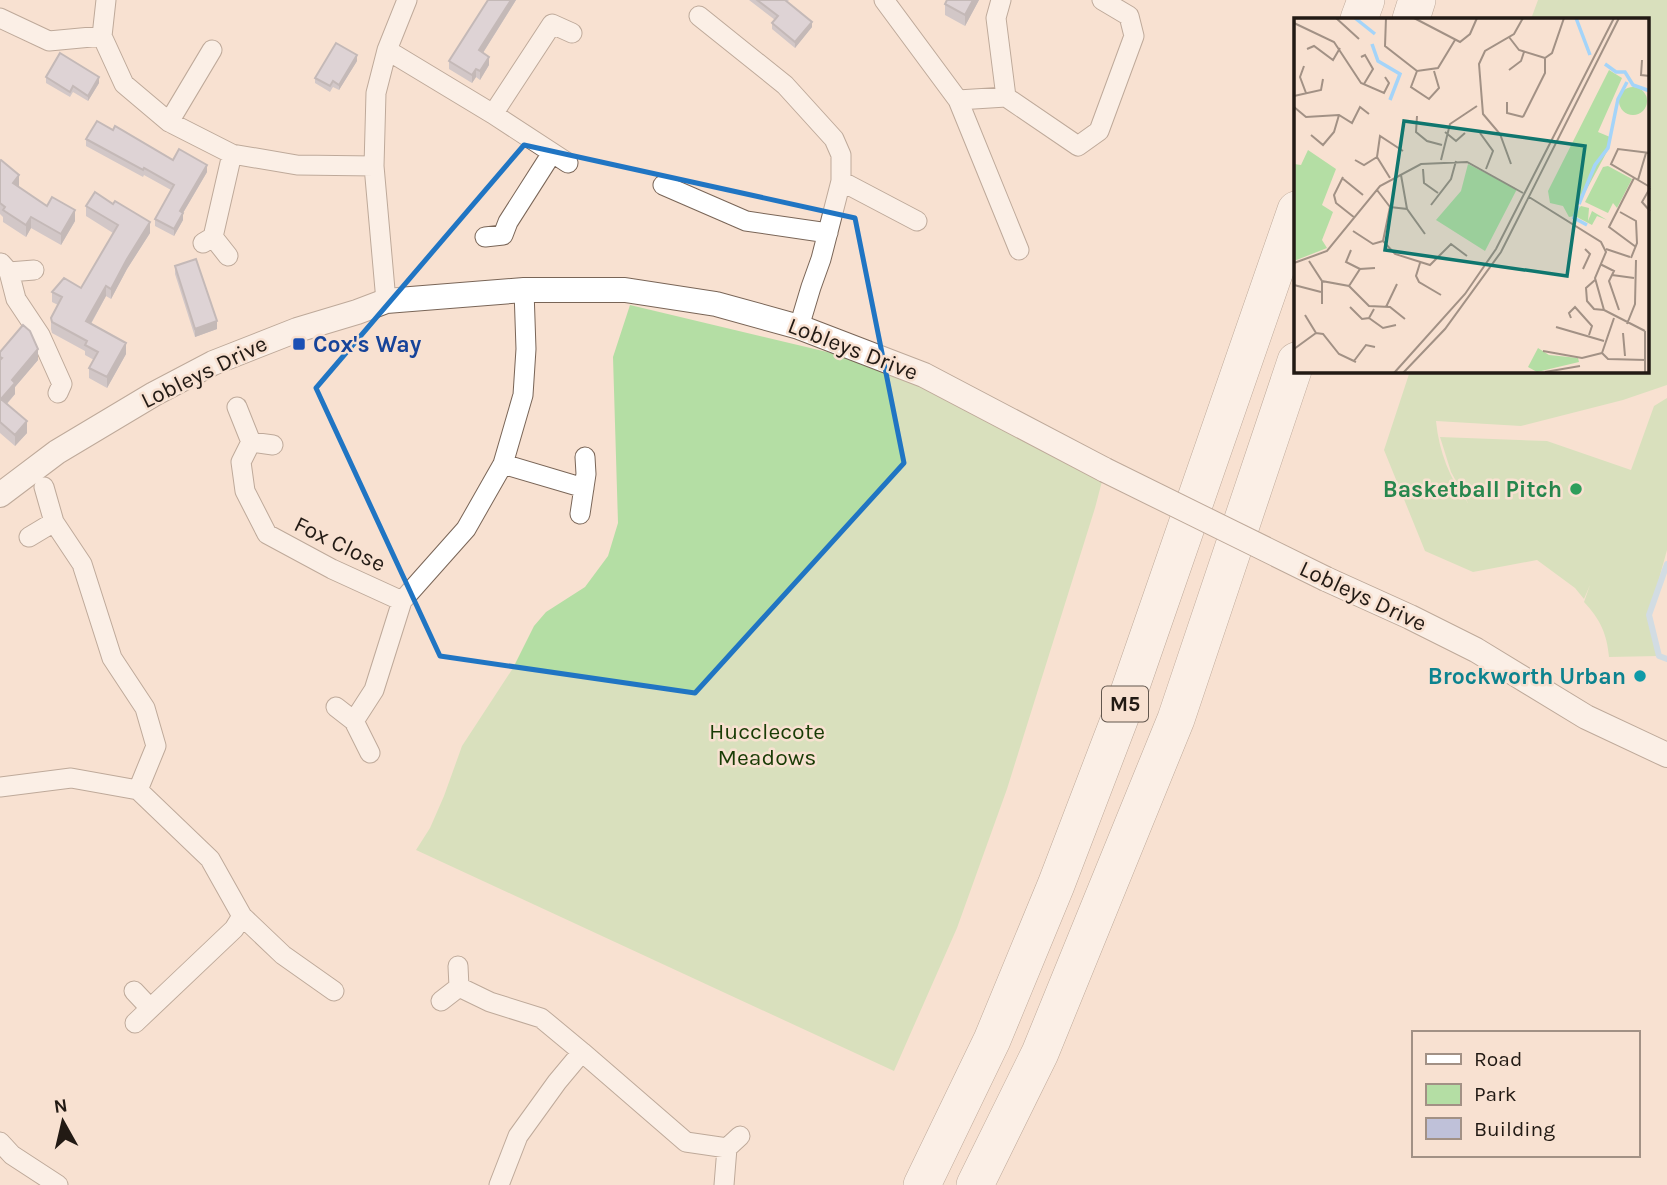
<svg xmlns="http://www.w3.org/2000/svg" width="1667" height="1185" font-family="Karla,sans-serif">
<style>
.green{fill:#b4dea4}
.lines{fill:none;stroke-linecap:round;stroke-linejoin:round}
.stream{stroke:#a4d4f9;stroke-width:6}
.minor-casing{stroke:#796557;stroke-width:21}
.tertiary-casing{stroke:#796557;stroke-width:26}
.motorway-casing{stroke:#796557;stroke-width:38}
.minor{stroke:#fff;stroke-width:19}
.tertiary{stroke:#fff;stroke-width:24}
.motorway{stroke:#fff;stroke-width:37}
.tertiary-bridge-casing{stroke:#796557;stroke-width:26;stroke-linecap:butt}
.tertiary-bridge{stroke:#fff;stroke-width:24}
.wall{fill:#a4a6bb}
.shaded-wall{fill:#868798}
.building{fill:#bfc1d9;stroke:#868798;stroke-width:2}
.marked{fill:none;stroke:#2075c3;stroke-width:5;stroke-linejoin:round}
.transit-dot{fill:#1a4fb4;stroke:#f8e1d1;stroke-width:2.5}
.leisure-dot{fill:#2e9e5b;stroke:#f8e1d1;stroke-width:2.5}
.culture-dot{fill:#0f9aa8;stroke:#f8e1d1;stroke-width:2.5}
.labels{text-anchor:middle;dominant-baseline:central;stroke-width:5;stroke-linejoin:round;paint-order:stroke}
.shield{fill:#f8e1d1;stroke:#62564d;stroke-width:2}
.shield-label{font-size:21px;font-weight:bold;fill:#221a14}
.transit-label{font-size:23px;font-weight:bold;fill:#164399;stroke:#f8e1d1;text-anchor:start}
.street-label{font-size:23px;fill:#221a14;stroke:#f8e1d1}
.leisure-label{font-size:23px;font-weight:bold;fill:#27864d;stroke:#f8e1d1;text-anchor:end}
.culture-label{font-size:23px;font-weight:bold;fill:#0d838f;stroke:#f8e1d1;text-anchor:end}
.park-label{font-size:23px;fill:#193c05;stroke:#f8e1d1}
.inset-river{fill:none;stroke:#a4d4f9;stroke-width:3.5}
.inset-road{fill:none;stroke:#a29185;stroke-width:2}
.view{fill:#0f766e;fill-opacity:0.15;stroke:#0f766e;stroke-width:3.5}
.inset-edge{fill:none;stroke:#221a14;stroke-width:3.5}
</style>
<rect width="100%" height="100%" fill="#f8e1d1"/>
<path class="green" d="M1538,0H1667V385L1623,400L1521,426L1436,421C1439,452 1450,479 1468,503L1451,472L1440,437L1547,441L1631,470L1654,406L1667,398V550L1649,615L1659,656L1609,657C1607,634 1600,619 1584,602L1590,585L1584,599L1575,588L1537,560L1473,572L1425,551L1384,450L1410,371H1648V19H1531Z
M630,305L924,375L1105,470L1095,508L1007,789L957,928L894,1071L416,850L430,828L444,796L462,746L513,668L534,626L546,612L585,587L608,556L618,523L613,357Z"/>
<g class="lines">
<path class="stream" d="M1667,564L1649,615L1659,656L1667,659"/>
<defs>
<path id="minor" d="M106,0L102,36L124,84L169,122L232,154L297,165L374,166
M884,0L958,100L1019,250
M1001,0L996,18L1006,97L1078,146L1099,131L1134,36L1129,16L1102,0
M699,16L785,85L834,139L841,155V181L821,259L811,287L799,327
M0,18L49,41L102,36
M387,50L493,114L552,24L572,33
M958,100L1006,97
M493,114L568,163
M169,122L212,50
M841,181L917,221
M663,185L746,221L828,233
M213,237L228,256
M485,237L503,235L508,222L552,153
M203,243L213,237L232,154
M1,263L9,272L34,270
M9,272L16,299L40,335L62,384L58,393
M386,301L374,166L376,93L387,50L407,0
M237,407L251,442L241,462L245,491L267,534L332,569L402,601
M251,442L273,445
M503,464L584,488
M44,487L54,522L82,564L112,658L145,708L156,746L138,790
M580,514L586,474L585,457
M29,537L54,522
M336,707L354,721L370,753
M354,721L374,690L402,601L466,529L503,464L523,395L526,349L524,290
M0,787L71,778L138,790L210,859L242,916L283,955L334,991
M459,987L490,1002L541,1018L582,1052
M134,991L150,1008
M441,1001L459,987L458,966
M135,1023L234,929L242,916
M0,1142L12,1155L58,1185
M499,1185L518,1136L557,1082L582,1052L686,1142L727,1148L740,1136
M724,1185L727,1148"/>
<path id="tertiary" d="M0,495L57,452L154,394L213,363L297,330L357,312L386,301L524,290H625L716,304L799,327L924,375L1105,470
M1326,579L1410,617L1476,650L1586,717L1667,755"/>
<path id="motorway" d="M1359,19L1366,0
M1411,19L1417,0
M922,1185L992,1040L1056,885L1121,715L1296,210
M975,1185L1040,1053L1176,719L1296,361"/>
</defs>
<use href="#minor" class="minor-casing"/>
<use href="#tertiary" class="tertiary-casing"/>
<use href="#motorway" class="motorway-casing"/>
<use href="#minor" class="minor"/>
<use href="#tertiary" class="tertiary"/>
<use href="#motorway" class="motorway"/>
<defs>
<path id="tertiary-bridge" d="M1105,470L1326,579"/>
</defs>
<use href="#tertiary-bridge" class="tertiary-bridge-casing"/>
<use href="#tertiary-bridge" class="tertiary-bridge"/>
</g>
<path class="wall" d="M488,0H516L483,53L489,65L480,80L476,77L472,83L449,69V61Z
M749,0H789L787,2L812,27L795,48L772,29V23L775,20Z
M947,0H979L965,26L945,15V4Z
M357,61L339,90L333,87L330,92L315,83V78Z
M46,77L99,83L88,101L73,92L70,97L46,83Z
M113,130L173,160L207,172L183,213V220L174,236L155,226V219L171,190L144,175L143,177L86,146V139Z
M0,161L19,187L47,206L75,221L61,245L31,228L26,237L3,222V217L0,214Z
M86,206L150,233L127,269L111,299L106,296L91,324L126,354L107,388L89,378V368L94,360L85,355V351L52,333L51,329V318L58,305L52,302V292L81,288L113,233L86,216Z
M175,266L217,329L195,337L175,274Z
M0,352L38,360L15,387V394L7,404L27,433L15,446L0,433Z"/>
<path class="shaded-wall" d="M511,0H516L479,59V50Z
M973,0H979L965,26V15Z
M812,22V27L795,48V42Z
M357,55V61L339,90V85Z
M489,57V65L480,80V71Z
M476,69V77L472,83V75Z
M99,77V83L88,101V96Z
M207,165V172L180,218V211Z
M19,175V187L13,183Z
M75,210V221L61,245V234Z
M183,213V220L174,236V229Z
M31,217V228L26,237V225Z
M150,222V233L127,269L111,299V289L127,259Z
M106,286V296L86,332V321Z
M217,321V329L195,337V329Z
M126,343V354L107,388V377Z
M38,349V360L15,387V394L1,410V399L12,380Z
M27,421V433L15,446V435Z"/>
<path class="building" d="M488,0H511L479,50L489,57L480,71L476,69L472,75L449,61Z
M757,0H785L812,22L795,42L772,23L778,16Z
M947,0H973L965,15L945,4Z
M336,43L357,55L339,85L333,81L330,86L315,78Z
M60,53L99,77L88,96L73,86L70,92L46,77Z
M97,121L113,130L115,126L173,160L179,149L207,165L180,211L183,213L174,229L155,219L174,185L144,168L143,170L86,139Z
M1,160L19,175L13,183L47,206L52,197L75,210L61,234L31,217L26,225L3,210L5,207L0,203V161Z
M95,192L113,204L115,201L150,222L127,259L111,289L106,286L86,321L126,343L107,377L89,368L98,352L85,345L87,341L52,322L51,318L62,297L52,292L64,278L81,288L118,225L86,206Z
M196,259L217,321L195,329L175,266Z
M23,325L30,331L38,349L12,380L15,383L1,399L27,421L15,435L0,422V360L2,358L0,357V352Z"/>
<path d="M0 0H1667V1185H0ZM524,145L855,218L904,463L695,693L440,656L316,388Z" fill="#f8e1d1" fill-opacity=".55" fill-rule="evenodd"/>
<path class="marked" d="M524,145L855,218L904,463L695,693L440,656L316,388Z"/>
<rect class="transit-dot" x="292" y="337" width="14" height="14" rx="3.5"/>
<circle class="leisure-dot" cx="1576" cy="489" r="7"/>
<circle class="culture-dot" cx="1640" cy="676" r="7"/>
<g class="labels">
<rect class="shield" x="1102" y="686.5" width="46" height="35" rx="5"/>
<g class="shield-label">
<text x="1125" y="704">M5</text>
</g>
<g class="transit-label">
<text x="313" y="344">Cox's Way</text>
</g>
<g class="street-label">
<text transform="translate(853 349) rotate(21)">Lobleys Drive</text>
<text transform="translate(204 372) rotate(-26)">Lobleys Drive</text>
<text transform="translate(340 544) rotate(26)">Fox Close</text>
<text transform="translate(1363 596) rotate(25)">Lobleys Drive</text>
</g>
<g class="leisure-label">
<text x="1562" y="489">Basketball Pitch</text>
</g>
<g class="culture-label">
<text x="1626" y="676">Brockworth Urban</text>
</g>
<g class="park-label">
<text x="767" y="731">Hucclecote<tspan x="767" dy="26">Meadows</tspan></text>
</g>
</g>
<g transform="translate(1294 18)">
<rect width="355" height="355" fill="#f8e1d1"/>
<path d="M315,52L328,60L304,114L316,119V128L280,195L287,188L295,190L294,203L298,193L313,202L303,198L298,207L281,198L275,199L269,188L256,185L254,173ZM325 83a14 14 0 1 1 28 0a14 14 0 1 1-28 0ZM14,132L42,151L28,187L39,194L28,222L33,230L0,243V146L7,147ZM174,146L223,171L191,233L142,202L167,173ZM314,148L338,161L323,190L319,185L314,195L291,184L309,149ZM244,330L255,337L284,340L285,344L243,354L234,349Z" fill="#b4dea4"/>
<path class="inset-river" d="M61,0L81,16M282,0L296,37M78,26L84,43L106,56L96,82M311,46L322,54H331L339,67L356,73M285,186L301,147L314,130L324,81L333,64M284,188L280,200L293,207"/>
<path class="inset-road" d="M42,0L65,21M92,0L91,28L123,53L144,50L161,22M120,0L166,24L176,16L183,0M0,5L40,24L67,65L90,75L95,65L91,59M215,19L225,32L251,40M13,31L20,28L39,42L46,30M67,39L71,37L79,51L70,66M251,40L258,35L270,0M348,42L347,57L356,58M10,48L6,59L12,75M215,52L227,43L230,34M123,53L117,69L135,81L145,70L140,53M0,78L27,72L29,61M213,84V95L229,99M0,89L12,99L45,97L58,105L66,89L75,96M123,98L122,114L133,123L148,127M229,99L251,55V40M151,114L162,123L171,115M186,115L199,133L192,151M17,117L29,127L40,114L45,97M356,135L324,131L317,146L356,169M61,142L70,147L83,139M147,142L156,106L183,88M217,146L206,116L189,96L185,46L191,33L220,16L229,0M129,151L130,165L144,175M107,157L113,191M49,159L40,177L42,185L61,200M48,160L69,177M96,160L83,139L86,118L109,133M340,160L315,209L342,229M344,162L352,135M356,170L348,184L356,193M83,172L96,189L89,223L101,236L136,247L157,226L173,238M235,179L307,224L312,234L301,260L310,292L351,313M137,187L157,161L162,143M96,189L113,191L131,216M326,194L342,203L343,225L337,240M59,213L79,226L89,223M312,231L336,239M57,232L52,244L66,251M15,243L28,263L55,268L75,288L96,289L111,301M0,245L33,233L86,168L127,146L173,144L229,175M126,245L122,258L125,264L147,277M306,246L320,253L315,263L325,292M289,251L296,236L291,231M318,257L340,260M301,262L292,270L293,283L300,291L310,292M0,267L27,274M55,268L66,251L81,250M28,286V263M56,289L68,301L75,300L80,291M92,289L103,266M11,297L22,315M75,300L89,310L102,307M277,300L275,295L281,289L298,308L295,317M333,306L341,286L342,242M262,309L310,323M351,313V355M329,315L331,338M0,331L22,315L29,316L45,336L62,344M249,333L288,340L308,335M308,335L314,341L352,342M308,335L320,300M60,343L72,327L81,329M251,354L286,348M100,355L171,276L202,231L320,0M109,355L151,311L207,234L325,0"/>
<path class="view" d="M110,103L291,128L273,258L91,232Z"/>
<rect width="355" height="355" class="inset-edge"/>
</g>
<rect x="1412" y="1031" width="228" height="126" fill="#f8e1d1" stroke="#a29185" stroke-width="2"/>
<rect x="1426" y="1054" width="35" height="10" fill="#ffffff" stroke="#a29185" stroke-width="2"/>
<text x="1474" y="1066" font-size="21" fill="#221a14">Road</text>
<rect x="1426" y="1084" width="35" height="21" fill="#b4dea4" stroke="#a29185" stroke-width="2"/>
<text x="1474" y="1101" font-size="21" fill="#221a14">Park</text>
<rect x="1426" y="1118" width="35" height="21" fill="#bfc1d9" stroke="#a29185" stroke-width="2"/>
<text x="1474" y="1136" font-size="21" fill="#221a14">Building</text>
<g transform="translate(63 1122) rotate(352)" stroke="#f8e1d1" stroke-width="5" paint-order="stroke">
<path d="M0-5L12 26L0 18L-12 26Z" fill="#221a14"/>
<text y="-10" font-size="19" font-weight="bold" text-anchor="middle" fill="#221a14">N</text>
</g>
</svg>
